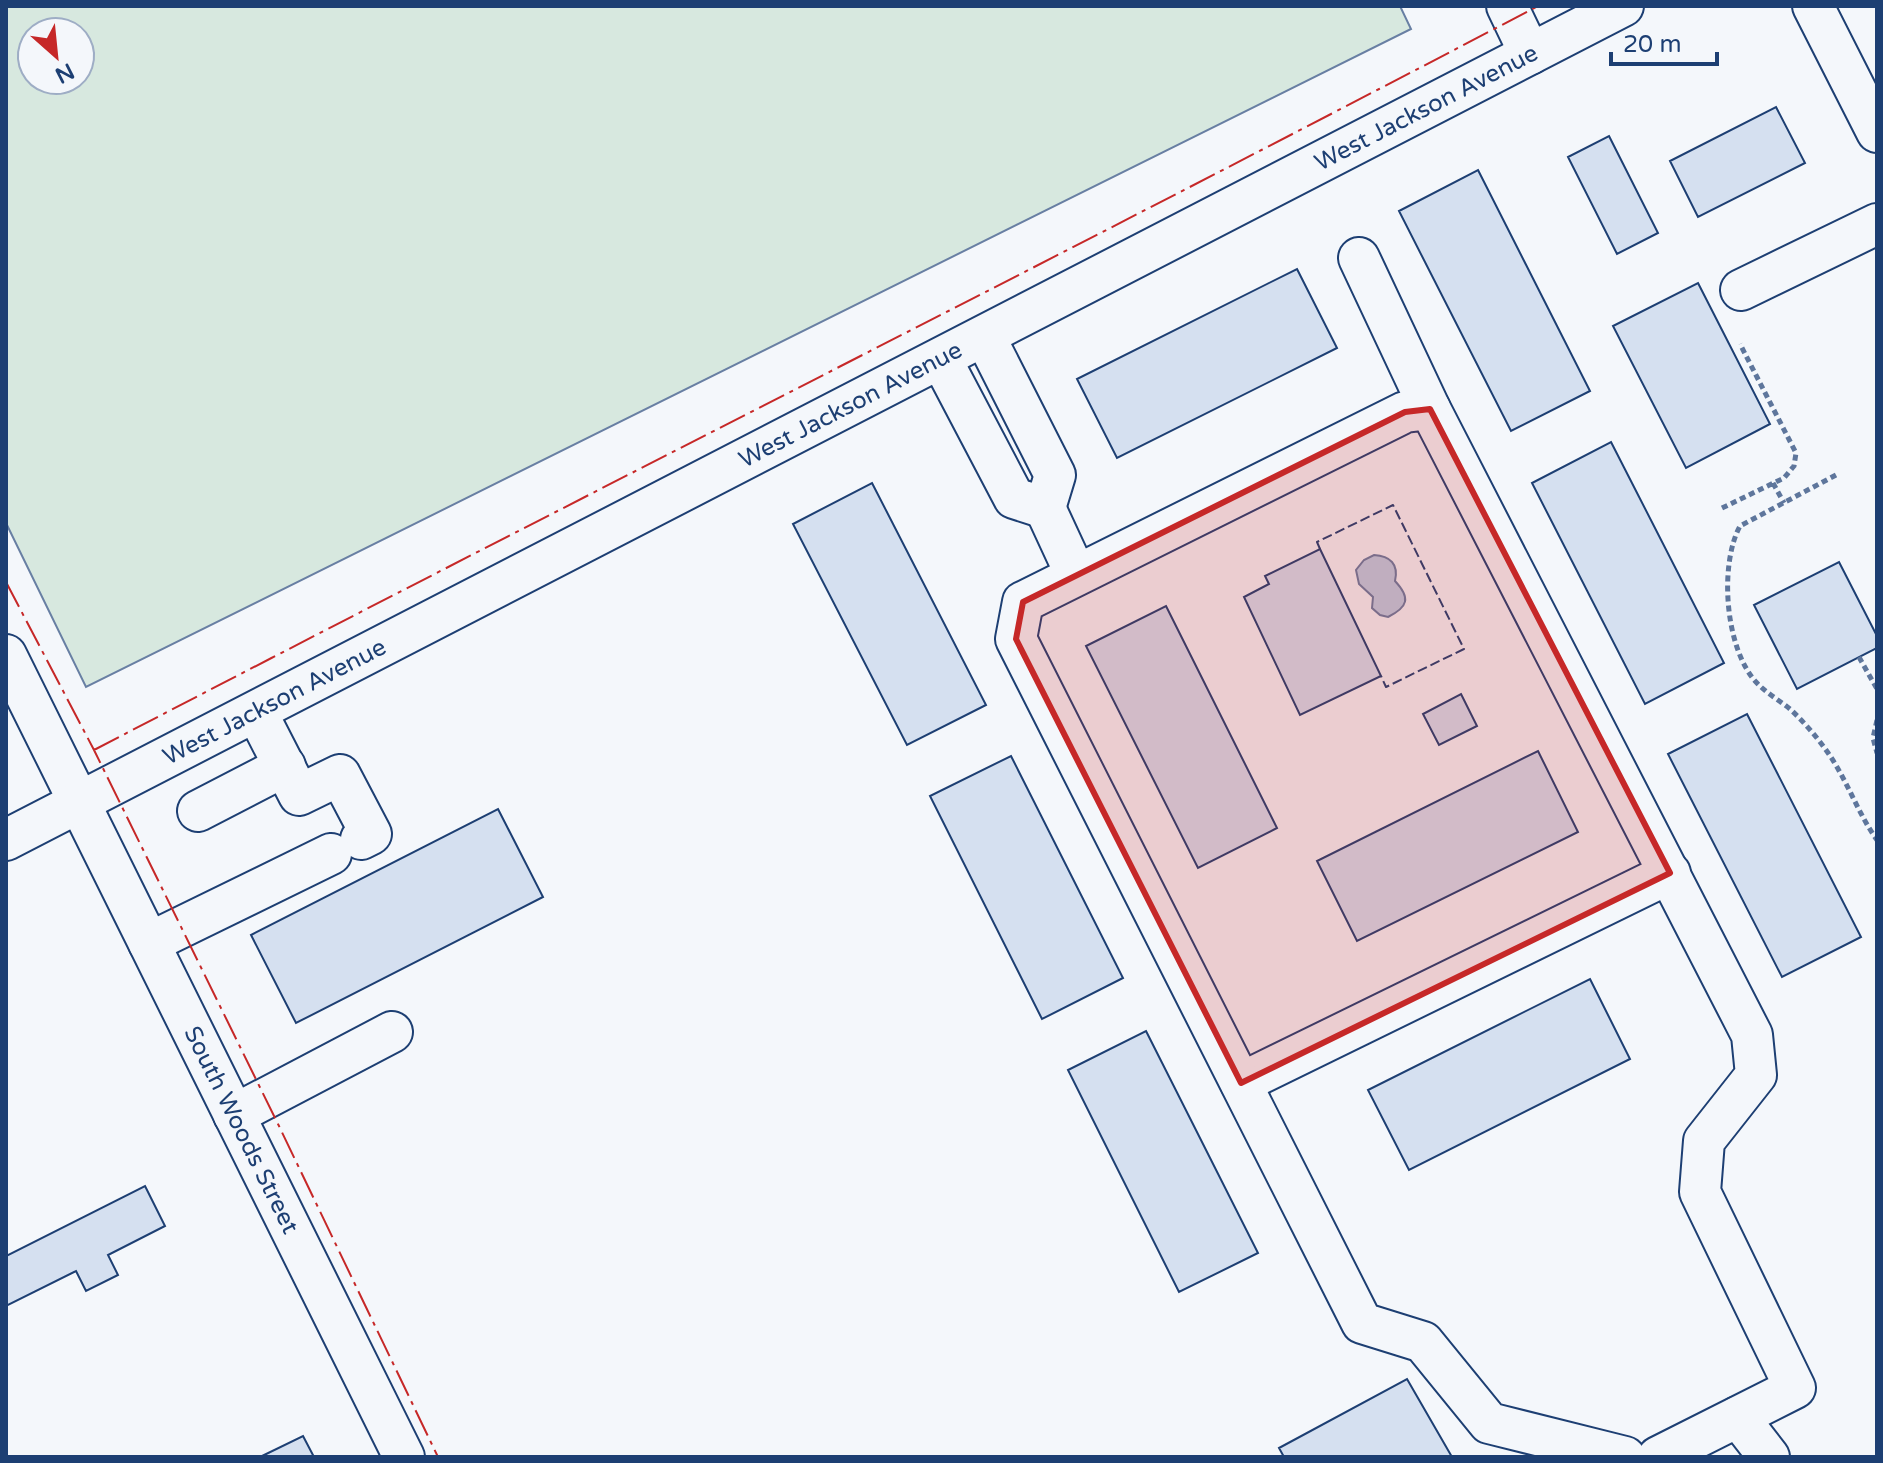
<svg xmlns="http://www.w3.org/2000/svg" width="1883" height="1463" font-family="'Varela Round',sans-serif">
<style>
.green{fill:#d7e8df;stroke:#687fa3;stroke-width:2;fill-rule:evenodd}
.water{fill:#bed0e5;stroke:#687fa3;stroke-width:2}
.building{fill:#d5e0f0;stroke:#1d3f73;stroke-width:2}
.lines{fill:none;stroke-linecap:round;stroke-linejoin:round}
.minor-casing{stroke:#1d3f73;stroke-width:44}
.path{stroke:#5e769c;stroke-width:5;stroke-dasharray:6 4;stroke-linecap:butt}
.minor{stroke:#f4f7fb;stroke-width:40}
.fence{stroke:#1d3f73;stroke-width:2;stroke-dasharray:10 4;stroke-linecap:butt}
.power{stroke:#c62828;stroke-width:2;stroke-dasharray:28 6 4 6;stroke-linecap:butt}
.marked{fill:#c62828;fill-opacity:0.2;stroke:#c62828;stroke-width:6;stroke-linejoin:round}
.labels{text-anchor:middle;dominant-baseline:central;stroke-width:6;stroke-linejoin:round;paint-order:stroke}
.street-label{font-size:24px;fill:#1d3f73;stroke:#f4f7fb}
</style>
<rect width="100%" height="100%" fill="#f4f7fb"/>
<path class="green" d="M6,6H1400L1411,29L86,687L6,523ZM32,32H80V80H32Z"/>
<path class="water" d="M1374,555C1390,556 1399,564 1395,581C1411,598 1408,607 1388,617L1380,615L1372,608L1373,597L1359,584L1356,570L1364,560Z"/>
<path class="building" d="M1776,107L1805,163L1698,217L1670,161Z
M1609,136L1658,233L1617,254L1568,157Z
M1478,170L1590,391L1511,431L1399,211Z
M1297,269L1337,348L1117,458L1077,379Z
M1698,283L1770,424L1686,468L1613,326Z
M1611,442L1724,663L1645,704L1532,483Z
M872,483L986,705L907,745L793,524Z
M1320,549L1381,676L1300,715L1244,597L1269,584L1265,576Z
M1839,562L1877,636V648L1797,689L1754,605Z
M1166,606L1277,828L1198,868L1086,646Z
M1461,694L1477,726L1439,745L1423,714Z
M1747,714L1861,937L1782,977L1668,754Z
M1538,751L1578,832L1357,941L1317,861Z
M1011,756L1123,978L1042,1019L930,796Z
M498,809L543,897L296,1023L251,935Z
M1590,979L1630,1059L1409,1170L1368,1090Z
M1146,1031L1258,1253L1179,1292L1068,1070Z
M145,1186L165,1226L108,1255L118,1275L86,1291L76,1271L6,1306V1256Z
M1407,1379L1452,1457H1284L1279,1448Z
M303,1436L314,1457H260Z"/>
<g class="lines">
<defs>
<g id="minor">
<path d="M1507,6L1530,54"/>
<path d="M1813,6L1877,132"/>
<path d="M1359,258L1430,409"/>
<path d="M1741,290L1877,224"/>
<path d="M941,359L1014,498L1045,508L1055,475L985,337"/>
<path d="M1045,508L1076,575"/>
<path id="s1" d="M6,655L404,1457"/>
<path d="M257,713L299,795L340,775L371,834L361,839"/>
<path d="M198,811L285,766"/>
<path id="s2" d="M6,840L1623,6"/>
<path d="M149,943L331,854"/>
<path d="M1241,1083L1670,873"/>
<path d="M234,1115L392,1032"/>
<path d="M1738,1417L1769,1457"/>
<path d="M1625,1457L1489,1423L1423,1342L1362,1323L1016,639L1023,602L1405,412L1430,409L1752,1035L1756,1075L1704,1141L1700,1192L1795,1388L1658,1457"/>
</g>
</defs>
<use href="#minor" class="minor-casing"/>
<path class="path" d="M1836,475L1740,526C1719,565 1725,648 1756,682C1766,693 1779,700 1790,709C1803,721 1816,736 1826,750C1847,779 1857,812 1877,840
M1773,483L1784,503
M1722,508L1784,478L1794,466L1796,453L1740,344
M1859,657L1877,689
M1877,720L1873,738L1877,753"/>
<use href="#minor" class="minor"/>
<path class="fence" d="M1320,549L1317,542L1393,505L1464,649L1386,687L1381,676"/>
<path class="power" d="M6,582L94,750L278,1124L438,1457
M94,750C574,500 1058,258 1538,6"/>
</g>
<path class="marked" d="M1430,409L1670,873L1241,1083L1016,639L1023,602L1405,412Z"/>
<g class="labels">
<g class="street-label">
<text stroke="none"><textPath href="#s2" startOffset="1598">West Jackson Avenue</textPath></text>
<text stroke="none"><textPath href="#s2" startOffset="950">West Jackson Avenue</textPath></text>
<text stroke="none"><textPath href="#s2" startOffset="302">West Jackson Avenue</textPath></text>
<text stroke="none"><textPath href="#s1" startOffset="530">South Woods Street</textPath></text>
</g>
</g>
<rect width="1883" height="1463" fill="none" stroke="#1d3f73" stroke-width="16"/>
<g transform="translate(56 56) rotate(153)"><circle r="38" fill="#f4f7fb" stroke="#9eadc5" stroke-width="2"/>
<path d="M0-6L14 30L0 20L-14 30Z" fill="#c62828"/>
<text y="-12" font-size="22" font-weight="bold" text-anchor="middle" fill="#1d3f73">N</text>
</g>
<path d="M1611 52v12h106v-12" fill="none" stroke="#1d3f73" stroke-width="4"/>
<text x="1623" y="52" font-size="24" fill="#1d3f73" stroke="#f4f7fb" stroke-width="6" paint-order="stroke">20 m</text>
</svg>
